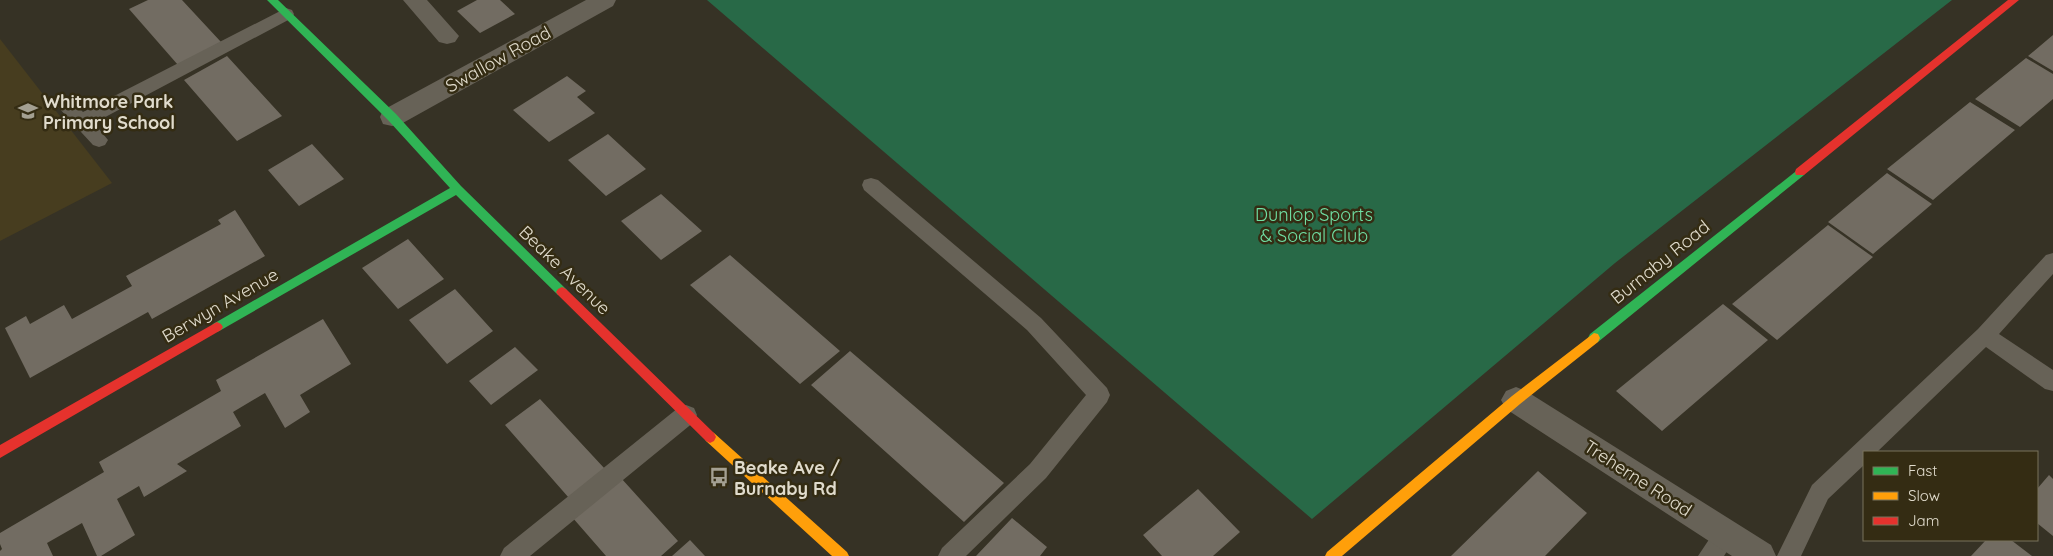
<svg xmlns="http://www.w3.org/2000/svg" width="2053" height="556" font-family="Quicksand,sans-serif">
<style>
.built{fill:#473d1f}
.green{fill:#286947}
.building{fill:#726c62}
.lines{fill:none;stroke-linecap:round;stroke-linejoin:round}
.lane{fill:#676257;fill-rule:evenodd}
.street{fill:#676257;fill-rule:evenodd}
.fast{fill:#30b455;fill-rule:evenodd}
.slow{fill:#ff9f0a;fill-rule:evenodd}
.jam{fill:#e5322d;fill-rule:evenodd}
.labels{text-anchor:middle;dominant-baseline:central;stroke-width:5;stroke-linejoin:round;paint-order:stroke}
.street-label{font-size:18px;fill:#e0dbcc;stroke:#342c13}
.poi-label{font-size:18px;font-weight:bold;fill:#e0dbcc;stroke:#342c13;text-anchor:start}
.park-label{font-size:18px;fill:#70e0a4;stroke:#342c13}
</style>
<rect width="100%" height="100%" fill="#363225"/>
<path class="built" d="M0,39L112,183L0,241Z"/>
<path class="green" d="M707,0H1952L1615,263L1312,519Z"/>
<path class="building" d="M148,0H182L221,42L178,65L129,9Z
M477,0H500L515,14L480,33L457,11Z
M2053,35V71L2028,56Z
M227,56L282,116L237,141L184,80Z
M2026,58L2053,74V99L2020,127L1975,99Z
M567,76L586,91L577,97L595,113L549,142L513,110Z
M1970,102L2015,130L1933,200L1887,169Z
M608,134L646,169L606,196L568,160Z
M312,144L344,179L299,206L268,170Z
M1887,173L1932,204L1873,254L1828,222Z
M661,194L702,231L661,260L621,221Z
M235,210L265,256L152,319L148,312L30,378L5,328L26,316L30,324L64,305L72,319L132,286L126,276L221,224L218,220Z
M1828,225L1873,257L1777,340L1732,304Z
M408,239L444,279L398,309L362,268Z
M730,255L840,351L800,384L690,285Z
M455,289L493,331L447,364L409,320Z
M1723,304L1768,340L1662,431L1616,391Z
M323,319L351,364L300,395L310,412L285,428L265,393L233,412L241,426L177,464L187,471L144,497L139,486L117,499L135,535L101,556H97L82,523L47,543L53,556H0V551L2,549L0,544V533L104,472L99,462L221,391L216,380Z
M515,347L538,370L491,405L469,381Z
M850,351L1004,483L964,522L811,385Z
M540,399L605,469L569,498L505,425Z
M1538,471L1587,513L1545,556H1451Z
M2049,475L2053,479V536L2037,523V489Z
M621,478L678,541L661,556H606L572,517Z
M1198,489L1240,532L1213,556H1162L1143,535Z
M1012,518L1047,547L1040,556H976Z
M690,540L705,556H672Z
M1986,540H2011L2032,556H1971Z"/>
<g class="lines">
<path class="lane" d="M286,8L292,10L294,14L292,18L94,123L108,140L105,145L99,147L93,145L58,107L61,102C71,99 76,105 83,112Z
M871,178L878,180L1041,318L1107,388L1110,395L1107,402L1046,478L966,556H938L942,548L1030,464L1086,395L1027,330L864,190L862,185L864,180Z
M2053,253V274L1999,334L2053,370V391L2045,389L1986,347L1877,452H1864V465L1828,499L1801,556H1777L1812,485L1978,329L2046,255Z
M686,405L694,408L697,415L694,422L530,556H500L504,548L678,408Z
M1726,523L1734,526L1738,534L1724,556H1698L1718,526Z"/>
<path class="street" d="M403,0H427L459,36L455,42L447,44L439,42Z
M586,0H616L613,6L401,124L392,126L383,124L380,117L383,110Z
M1516,387L1526,391L1771,545L1776,556H1732L1506,409L1501,400L1506,391Z"/>
<path class="fast" d="M267,0H278L396,114L461,186L566,289L568,292L566,295H558L456,195L221,330L217,332L213,330L211,327L213,324L450,188L388,120Z
M1800,168L1804,169L1805,172L1804,175L1598,342L1594,343L1590,342L1588,338L1590,334Z"/>
<path class="slow" d="M1594,333L1598,334L1600,338L1598,342L1520,404L1342,556H1325L1327,552L1512,396Z
M710,431L714,433L847,552L849,556H832L706,441L704,437L706,433Z"/>
<path class="jam" d="M2008,0H2019L1804,175H1796L1795,172L1796,169Z
M562,287L566,289L714,433L716,437L714,441L710,443L706,441L558,295L556,292L558,289Z
M217,322L221,324L223,327L221,330L0,458V445Z"/>
</g>
<defs>
<symbol id="school-bare" viewBox="-9 -9 18 18"><path d="M0-5L7-2L0 1L-7-2ZM-4 1L0 2.5L4 1V4Q0 6-4 4Z" fill="#a4a092" stroke="#342c13" stroke-width="2.5" paint-order="stroke"/></symbol>
<symbol id="bus-bare" viewBox="-9 -9 18 18"><path d="M-5-6H5V4H4V6H2V4H-2V6H-4V4H-5ZM-3.5-4V0h7V-4ZM-3.5 1.2v1.5H-2V1.2ZM2 1.2v1.5H3.5V1.2Z" fill="#a4a092" stroke="#342c13" stroke-width="2.5" paint-order="stroke"/></symbol>
</defs>
<g fill-rule="evenodd">
<use href="#school-bare" x="14" y="97" width="28" height="28"/>
<use href="#bus-bare" x="705" y="463" width="28" height="28"/>
</g>
<g class="labels">
<g class="street-label">
<text transform="translate(498 59) rotate(-29)">Swallow Road</text>
<text transform="translate(1660 262) rotate(-39)">Burnaby Road</text>
<text transform="translate(565 270) rotate(44)">Beake Avenue</text>
<text transform="translate(220 305) rotate(-30)">Berwyn Avenue</text>
<text transform="translate(1638 478) rotate(33)">Treherne Road</text>
</g>
<g class="poi-label">
<text x="43" y="101">Whitmore Park<tspan x="43" dy="21">Primary School</tspan></text>
<text x="734" y="467">Beake Ave /<tspan x="734" dy="21">Burnaby Rd</tspan></text>
</g>
<g class="park-label">
<text x="1314" y="214">Dunlop Sports<tspan x="1314" dy="21">&amp; Social Club</tspan></text>
</g>
</g>
<rect x="1863" y="451" width="175" height="90" fill="#342c13" stroke="#79725d"/>
<rect x="1873" y="467" width="25" height="8" fill="#30b455" stroke="#79725d"/>
<text x="1908" y="476" font-size="15" fill="#e0dbcc">Fast</text>
<rect x="1873" y="492" width="25" height="8" fill="#ff9f0a" stroke="#79725d"/>
<text x="1908" y="501" font-size="15" fill="#e0dbcc">Slow</text>
<rect x="1873" y="517" width="25" height="8" fill="#e5322d" stroke="#79725d"/>
<text x="1908" y="526" font-size="15" fill="#e0dbcc">Jam</text>
</svg>
